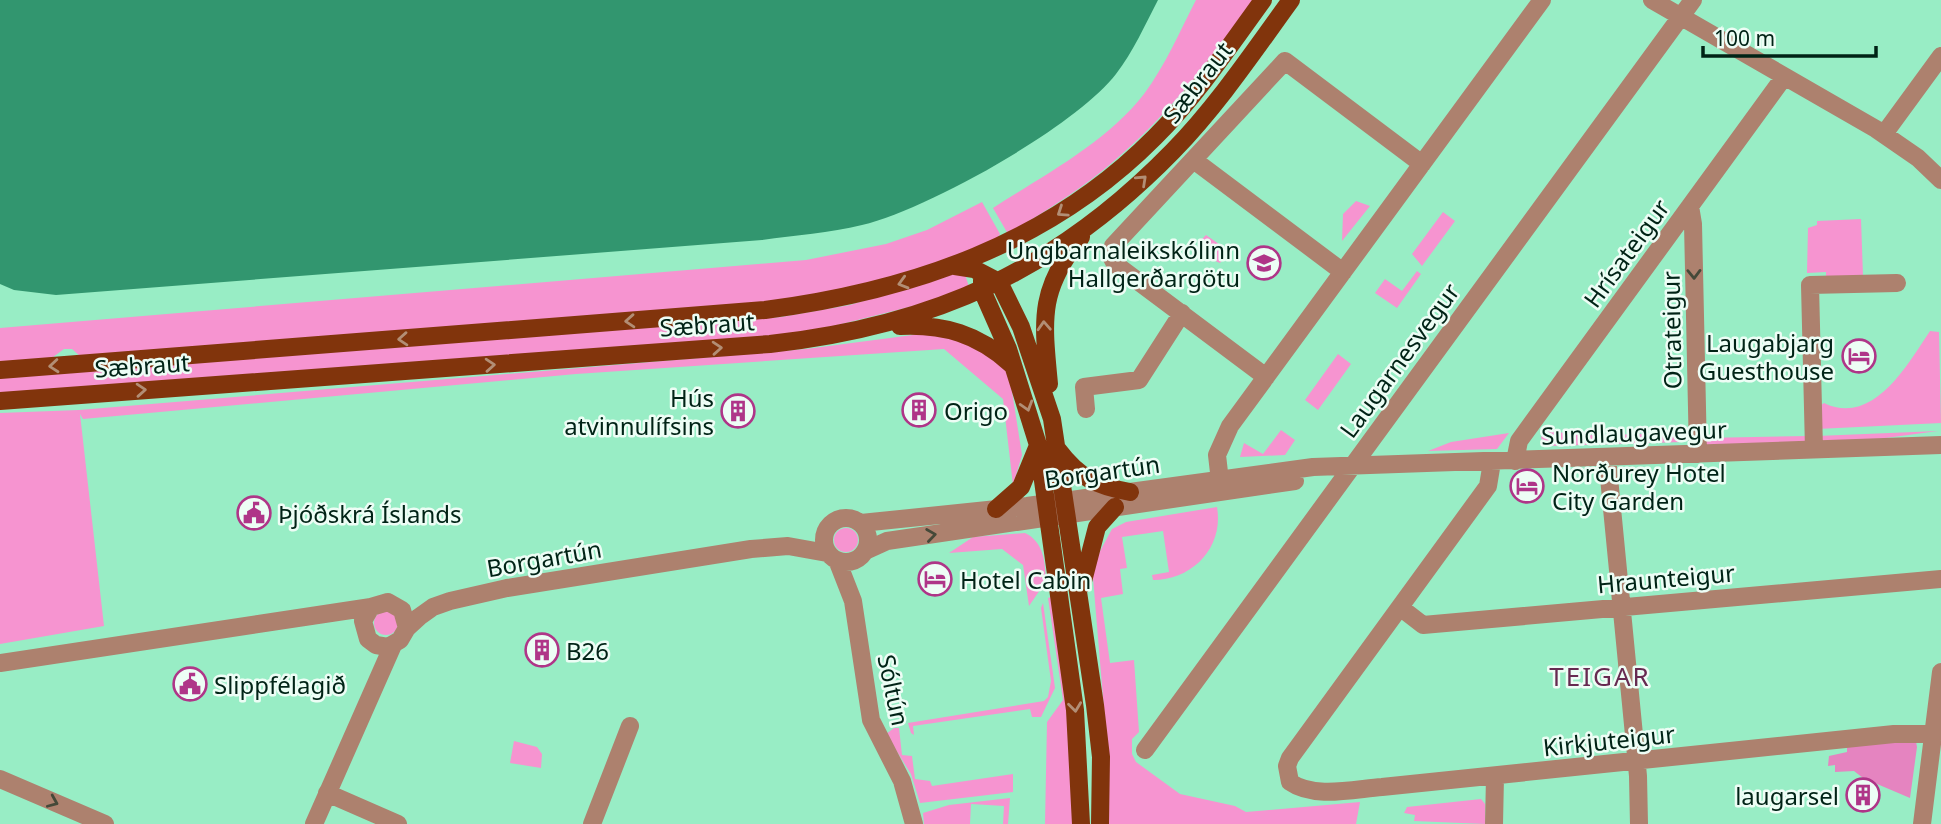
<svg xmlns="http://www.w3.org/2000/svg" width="1941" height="824" font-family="'Noto Sans',sans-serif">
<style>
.green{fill:#f694d0}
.forest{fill:#e584c0}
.water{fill:#32966f}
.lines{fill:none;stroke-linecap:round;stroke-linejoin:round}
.minor{stroke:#ad816e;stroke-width:18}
.major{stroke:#81340c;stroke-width:18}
.oneway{stroke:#b28e75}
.oneway2{stroke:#454939}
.labels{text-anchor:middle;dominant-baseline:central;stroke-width:5;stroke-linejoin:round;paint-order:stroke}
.street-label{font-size:24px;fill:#002316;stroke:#edfdf5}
.poi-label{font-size:24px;fill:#002316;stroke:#edfdf5;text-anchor:start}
.neighbourhood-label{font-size:26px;letter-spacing:2px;fill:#662a51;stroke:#edfdf5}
</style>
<rect width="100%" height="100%" fill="#98edc5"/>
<path class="green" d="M1196,0H1255C1212,58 1169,114 1114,161C1082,189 1044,212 1008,234L993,208C1044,175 1106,143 1144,94C1165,66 1180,31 1196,0Z
M1356,201L1370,206L1342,241L1343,214Z
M982,202L1000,234L996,240L923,271L806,300L81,357L72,349H64L49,360L0,364V328L806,260L886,244L927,230Z
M1443,212L1455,221L1422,266L1412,254Z
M1861,219L1863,276L1826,277V272L1807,273L1808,228L1817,225V221Z
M1206,235L1229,251L1220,263L1213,260L1200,241Z
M1417,271L1421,274L1397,308L1375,293L1385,279L1402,291Z
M950,274H965L969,287L929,302L806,333L0,397V378L38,373L781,317L850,305Z
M1930,331L1939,332L1941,423L1817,429L1814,410L1824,403C1873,427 1908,364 1930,331Z
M928,333L961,338L1008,366L1022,455L1013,485L1003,399L944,349L576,374L83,419L80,414L104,626L0,644V413L79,410L806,349Z
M1338,354L1351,364L1318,410L1305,400Z
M1281,430L1295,440L1285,455L1240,457L1244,443L1263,454Z
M1544,430C1590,439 1638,433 1686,432L1683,442L1548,446L1541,438Z
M1938,431L1863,441L1821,443L1817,436Z
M1509,433L1497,449L1428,451L1451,442Z
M1808,436L1809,444L1704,445L1702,438Z
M1217,507C1224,547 1193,580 1153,580L1152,575L1169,572L1163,531L1122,537L1127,568L1120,569L1123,594L1101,598L1110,663L1134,660L1139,732L1132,739V754L1136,762L1180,794L1235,806L1246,812L1360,802L1356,824H1107L1109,769L1092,566L1112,529L1126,522Z
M834 540a12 12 0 1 1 24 0a12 12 0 1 1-24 0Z
M1025,533C1044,542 1045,562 1046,581L1029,606L1023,565L1002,549L949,553L973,537Z
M1054,596L1070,730L1073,824H1045L1047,722L1063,700L1048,598Z
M1043,603L1055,688L1041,717H1032L1030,709L913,726L914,735L911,733L908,723L1044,701L1048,697L1051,681L1041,608Z
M374 623a12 12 0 1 1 24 0a12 12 0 1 1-24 0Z
M894,728H899L902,755L912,756L915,779L930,781L932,786L1013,774V792L920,803L911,774L886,734Z
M514,741L537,747L542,754L541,768L510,763Z
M1010,798L1008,824H1003L1004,806L971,804L970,824H924L923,813L949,805Z
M1481,799L1485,804V824L1414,821L1415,815L1404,813L1407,807Z"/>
<path class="forest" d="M1915,736L1917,747L1910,798L1863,778L1854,771L1835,772V765L1828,766L1829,756L1847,752V746Z"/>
<path class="water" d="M0,0H1158C1145,25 1133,52 1116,74C1075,127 928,209 862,225C830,233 795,235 762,240L56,295L14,290L0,284Z"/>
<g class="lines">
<path class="minor" d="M1652,0L1876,129L1918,158L1941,180
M1884,134L1941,56
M1195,161L1343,272
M1690,206L1693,224L1698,454
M1266,377L1115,264L1111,256L1113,246L1285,61L1422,164
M1086,409L1084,387L1139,380L1182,313
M1814,449L1810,285L1897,283
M1607,457L1638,776L1639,824
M1515,461L1519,441L1784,77
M1492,462L1488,486L1290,758L1287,766L1290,782C1314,799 1354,789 1382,787L1894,734H1935
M1221,490L1217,455L1230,426L1542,0
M824 540a22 22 0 1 1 44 0a22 22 0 1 1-44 0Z
M861,523L1027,506L1313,467L1941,445
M865,551L887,541L1295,481
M837,560L853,601L871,720L902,781L914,824
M1401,608L1423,625L1941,579
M407,628L402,610L388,602L371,607L363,621L368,639L376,645L388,647L400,640L407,628L419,617L433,607L450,601L507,588L751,549L788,546L827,553
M0,663L371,607
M1145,750L1693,0
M0,779L105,824
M327,793L398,824
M314,824L393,645
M592,824L630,726
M1494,824L1495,777
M1922,824L1941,672"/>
<path class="major" d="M955,266L974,269L999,282L1021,327L1052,419L1095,705L1101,757L1100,824
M982,280V290L1008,349L1038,445L1075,710L1081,824
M900,326C944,324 978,334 1011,364
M0,370L765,310C911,291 1049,244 1155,137C1196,96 1229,47 1263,0
M1049,384C1043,320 1038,290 1081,237
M0,401L770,344C934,326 1057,270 1173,151C1217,106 1254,51 1291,0
M1058,450C1079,478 1097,486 1130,492
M996,509L1021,487L1037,448
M1082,585L1097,527L1115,507"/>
</g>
<defs><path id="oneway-chevron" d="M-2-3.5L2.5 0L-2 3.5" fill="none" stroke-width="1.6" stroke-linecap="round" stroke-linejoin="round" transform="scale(1.75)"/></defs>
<g class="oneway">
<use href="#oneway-chevron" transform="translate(1142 180) rotate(-43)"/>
<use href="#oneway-chevron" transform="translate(1062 212) rotate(146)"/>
<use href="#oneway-chevron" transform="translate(903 283) rotate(164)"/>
<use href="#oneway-chevron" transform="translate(630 321) rotate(176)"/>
<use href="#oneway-chevron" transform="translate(1044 326) rotate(-93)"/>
<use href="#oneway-chevron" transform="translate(403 339) rotate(176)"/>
<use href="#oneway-chevron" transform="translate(717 348) rotate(-4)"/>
<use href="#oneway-chevron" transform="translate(490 365) rotate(-4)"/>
<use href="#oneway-chevron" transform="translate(54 366) rotate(175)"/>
<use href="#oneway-chevron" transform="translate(141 390) rotate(-4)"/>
<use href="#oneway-chevron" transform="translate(1027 406) rotate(73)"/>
<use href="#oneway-chevron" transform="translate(1075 707) rotate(83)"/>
</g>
<g class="oneway2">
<use href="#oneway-chevron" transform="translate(1694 274) rotate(89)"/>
<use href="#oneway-chevron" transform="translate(931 535) rotate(-8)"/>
<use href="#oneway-chevron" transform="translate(53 802) rotate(23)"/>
</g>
<defs>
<symbol id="school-ring" viewBox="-11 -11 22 22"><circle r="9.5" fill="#edfdf5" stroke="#af3588" stroke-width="1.5"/><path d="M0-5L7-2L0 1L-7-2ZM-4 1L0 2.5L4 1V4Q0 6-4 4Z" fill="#af3588"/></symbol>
<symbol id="hotel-ring" viewBox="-11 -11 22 22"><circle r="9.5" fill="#edfdf5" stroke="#af3588" stroke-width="1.5"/><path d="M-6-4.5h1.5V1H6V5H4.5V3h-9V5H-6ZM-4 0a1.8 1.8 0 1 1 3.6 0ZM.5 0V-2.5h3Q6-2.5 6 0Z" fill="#af3588"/></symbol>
<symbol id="building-ring" viewBox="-11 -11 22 22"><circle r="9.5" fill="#edfdf5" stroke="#af3588" stroke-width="1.5"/><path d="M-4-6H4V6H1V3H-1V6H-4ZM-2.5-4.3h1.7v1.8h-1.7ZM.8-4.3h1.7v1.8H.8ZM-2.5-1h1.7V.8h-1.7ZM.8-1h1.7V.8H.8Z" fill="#af3588"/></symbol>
<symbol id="civic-ring" viewBox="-11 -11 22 22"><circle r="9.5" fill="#edfdf5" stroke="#af3588" stroke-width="1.5"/><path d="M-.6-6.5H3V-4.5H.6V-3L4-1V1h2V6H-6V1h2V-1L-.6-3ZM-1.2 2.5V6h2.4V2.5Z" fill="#af3588"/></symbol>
</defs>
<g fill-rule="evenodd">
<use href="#school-ring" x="1245" y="244" width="38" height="38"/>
<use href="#hotel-ring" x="1840" y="337" width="38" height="38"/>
<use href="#building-ring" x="900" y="391" width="38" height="38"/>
<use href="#building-ring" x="719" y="392" width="38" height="38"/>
<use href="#hotel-ring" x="1508" y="467" width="38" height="38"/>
<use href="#civic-ring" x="235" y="494" width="38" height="38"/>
<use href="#hotel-ring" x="916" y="560" width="38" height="38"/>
<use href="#building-ring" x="523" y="631" width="38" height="38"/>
<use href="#civic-ring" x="171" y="665" width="38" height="38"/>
<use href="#building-ring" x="1844" y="776" width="38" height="38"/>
</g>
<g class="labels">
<g class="street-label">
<text transform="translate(1197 82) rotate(-52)">Sæbraut</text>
<text transform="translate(1626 253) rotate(-54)">Hrísateigur</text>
<text transform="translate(707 324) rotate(-4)">Sæbraut</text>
<text transform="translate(1671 330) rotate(-91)">Otrateigur</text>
<text transform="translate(1399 360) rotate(-54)">Laugarnesvegur</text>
<text transform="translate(142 365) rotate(-4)">Sæbraut</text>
<text transform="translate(1634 432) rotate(-2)">Sundlaugavegur</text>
<text transform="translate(1102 471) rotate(-8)">Borgartún</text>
<text transform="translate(544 558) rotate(-10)">Borgartún</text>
<text transform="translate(1666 578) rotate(-5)">Hraunteigur</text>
<text transform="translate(894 690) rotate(78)">Sóltún</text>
<text transform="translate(1609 740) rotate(-6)">Kirkjuteigur</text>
</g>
<g class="poi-label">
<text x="1240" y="249" text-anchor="end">Ungbarnaleikskólinn<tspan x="1240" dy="28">Hallgerðargötu</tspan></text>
<text x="1834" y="342" text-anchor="end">Laugabjarg<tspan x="1834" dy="28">Guesthouse</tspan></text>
<text x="714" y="397" text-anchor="end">Hús<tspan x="714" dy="28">atvinnulífsins</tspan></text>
<text x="944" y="410">Origo</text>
<text x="1552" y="472">Norðurey Hotel<tspan x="1552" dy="28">City Garden</tspan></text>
<text x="278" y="513">Þjóðskrá Íslands</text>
<text x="960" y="579">Hotel Cabin</text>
<text x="566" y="650">B26</text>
<text x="214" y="684">Slippfélagið</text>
<text x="1839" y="795" text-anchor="end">laugarsel</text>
</g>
<g class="neighbourhood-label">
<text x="1600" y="676">TEIGAR</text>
</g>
</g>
<path d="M1703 46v10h173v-10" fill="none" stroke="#002316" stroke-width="3.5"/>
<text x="1714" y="46" font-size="21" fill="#002316" stroke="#edfdf5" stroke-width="5" paint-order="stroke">100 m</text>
</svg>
